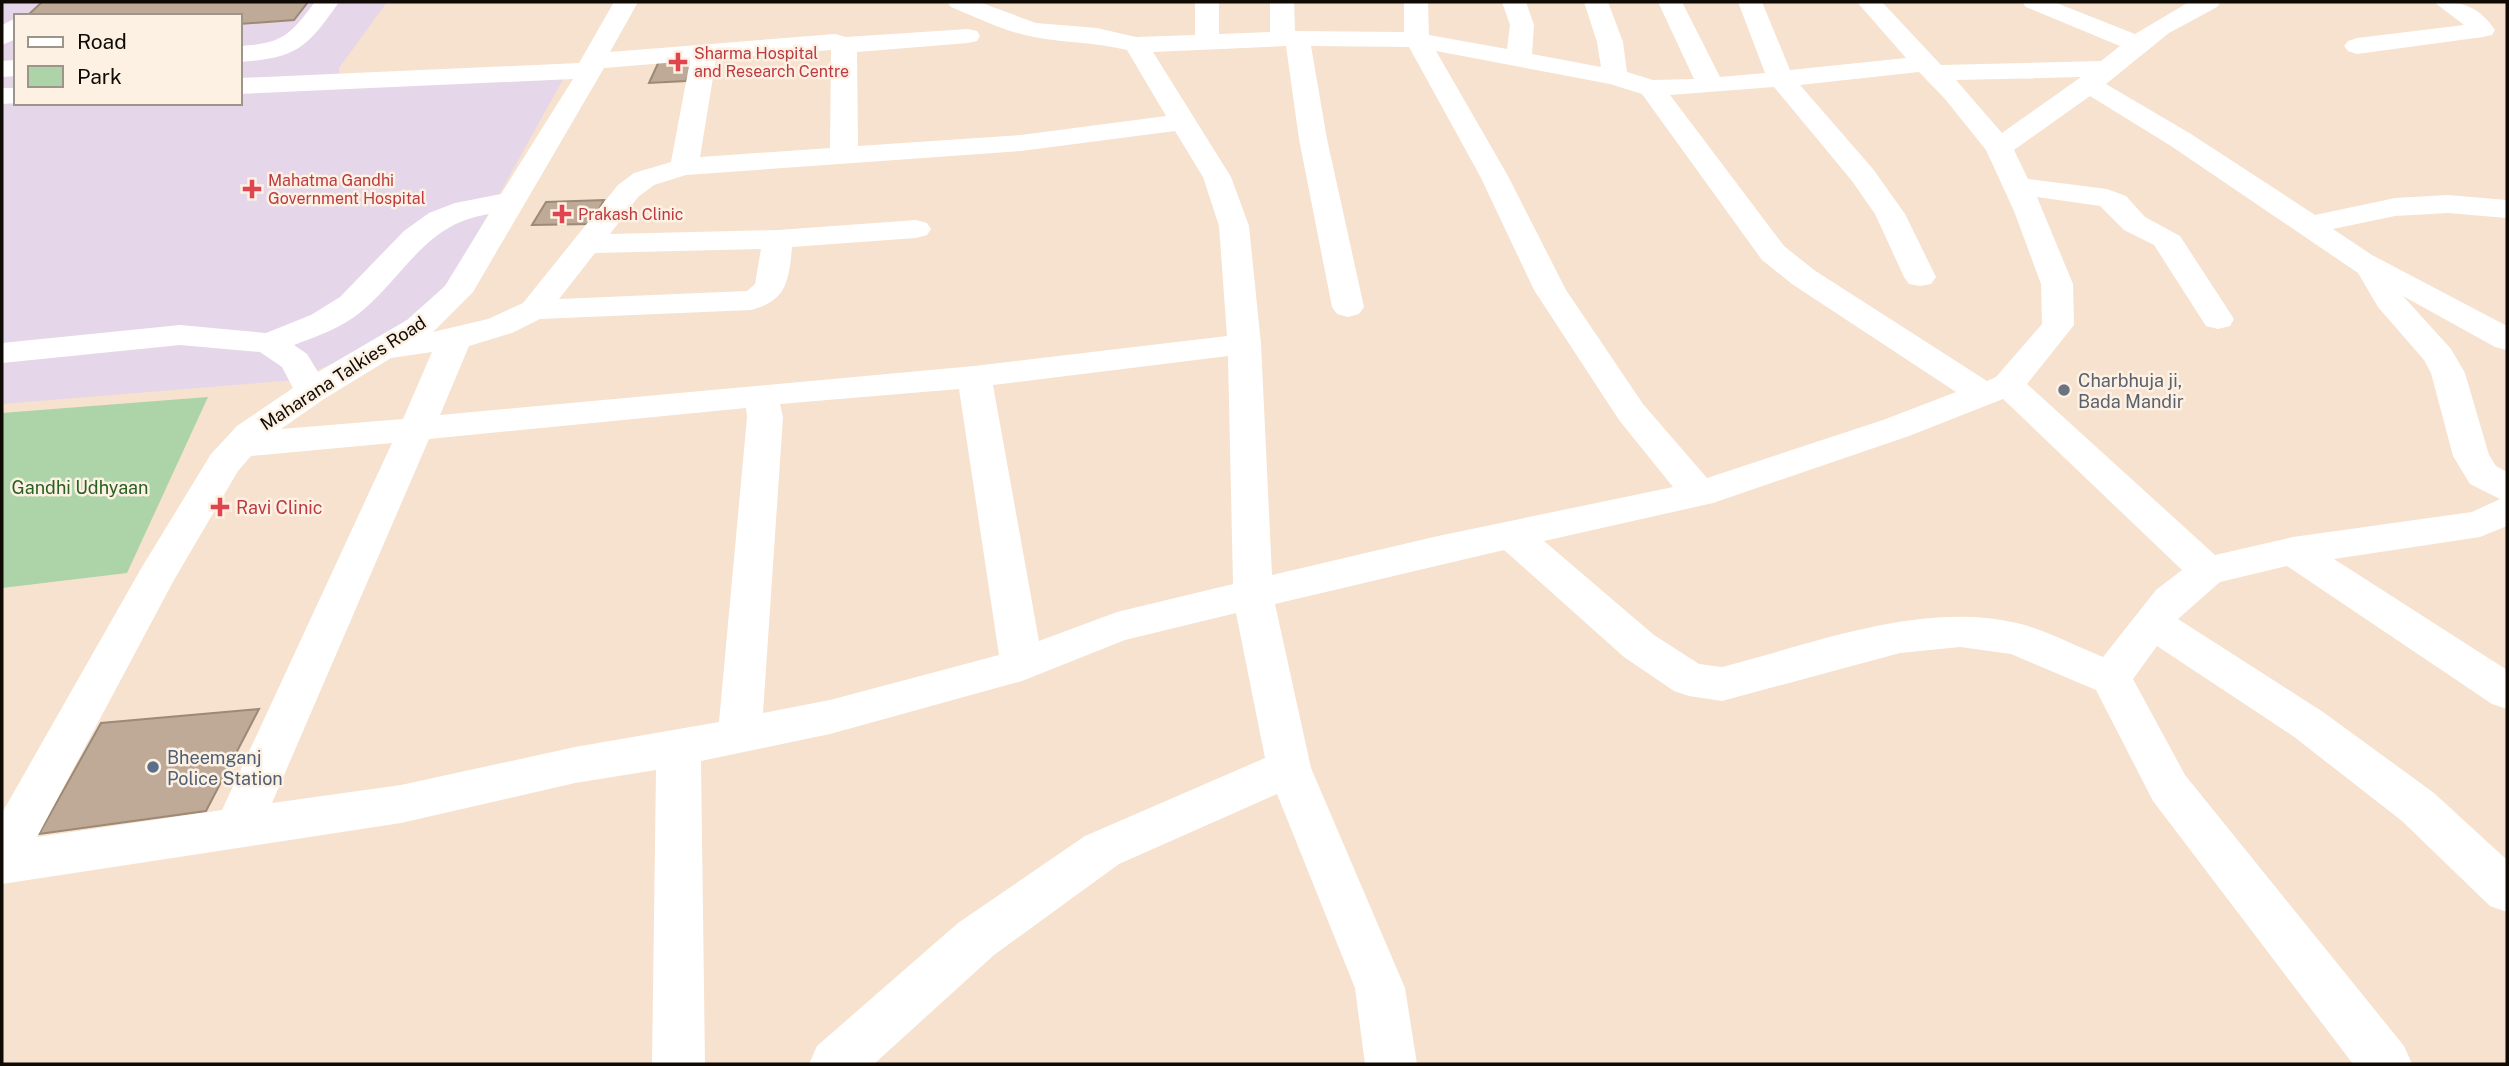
<svg xmlns="http://www.w3.org/2000/svg" width="2509" height="1066" font-family="'Public Sans',sans-serif">
<style>
.medical{fill:#e5d6e9;fill-rule:evenodd}
.green{fill:#acd4a8}
.building{fill:#beaa97;stroke:#9c8976;stroke-width:2}
.lines{fill:none;stroke-linecap:round;stroke-linejoin:round}
.minor{fill:#fff;fill-rule:evenodd}
.health-dot{fill:#e0444e;stroke:#fdf1e4;stroke-width:2.5}
.worship-dot{fill:#6b7280;stroke:#fdf1e4;stroke-width:2.5}
.service-dot{fill:#5c6f8a;stroke:#fdf1e4;stroke-width:2.5}
.labels{text-anchor:middle;dominant-baseline:central;stroke-width:5;stroke-linejoin:round;paint-order:stroke}
.far-health-label{font-size:16px;fill:#be3a42;stroke:#fdf1e4;text-anchor:start}
.street-label{font-size:18px;fill:#100a04;stroke:#fdf1e4}
.worship-label{font-size:18px;fill:#5b616d;stroke:#fdf1e4;text-anchor:start}
.park-label{font-size:18px;fill:#286123;stroke:#fdf1e4}
.health-label{font-size:18px;fill:#be3a42;stroke:#fdf1e4;text-anchor:start}
.service-label{font-size:18px;fill:#4e5e75;stroke:#fdf1e4;text-anchor:start}
</style>
<rect width="100%" height="100%" fill="#f6e2ce"/>
<path class="medical" d="M2,2H387L339,68L340,89L566,74L455,274L419,314L370,347L295,380L2,404ZM16,16H240V103H16Z"/>
<path class="green" d="M208,397L127,573L2,588V413Z"/>
<path class="building" d="M42,2H308L294,20L240,24V16H27Z
M696,57L686,81L649,83L660,59Z
M604,200L591,224L532,225L546,202Z
M259,709L206,811L39,834L101,723Z"/>
<g class="lines">
<path class="minor" d="M315,2H339C307,48 297,58 240,62V46C283,43 289,36 315,2Z
M614,2H638L610,52L835,34L846,37L968,29L977,31L980,36L977,41L968,43L857,52L858,146L1021,135L1166,116L1127,50C1095,42 1065,43 1034,37C1005,32 978,18 951,7L947,2H979L1036,23L1097,28L1136,37L1195,35V2H1219V34L1270,32V2H1294L1295,31L1404,32V2H1428L1429,35L1507,49L1510,25L1502,2H1526L1534,25L1532,54L1601,67L1597,42L1584,2H1608L1623,42L1627,72L1653,80L1694,79L1658,2H1682L1720,77L1765,73L1738,2H1762L1790,70L1906,58L1857,2H1882L1941,65L2101,61L2120,46L2026,7L2022,2H2054L2135,34L2189,2H2221L2217,7L2169,33L2106,84L2191,134L2315,215L2395,198L2448,195L2507,200V218L2448,213L2395,216L2333,229L2372,255L2507,326V350L2495,347L2403,296L2451,349L2465,373L2489,455L2496,466L2507,472V526L2480,537L2334,559L2507,670V709L2492,704L2287,566L2220,582L2178,619L2323,712L2434,793L2507,860V912L2490,906L2402,821L2293,736L2157,646L2133,679L2185,775L2404,1046L2412,1064H2353L2153,801L2096,690L2011,654L1960,647L1900,653L1722,701L1689,696L1674,691L1624,657L1504,550L1275,604L1311,768L1405,988L1417,1064H1365L1355,988L1277,794L1119,864L994,955L874,1064H809L817,1046L958,923L1085,836L1265,758L1236,613L1125,640L1022,681L830,734L701,761L705,1064H652L656,770L575,783L401,823L2,884V813L142,567L211,454L237,426L293,388L282,367L260,352L180,345L2,363V343L180,325L266,333L311,315L340,297L404,231L429,213L455,203L501,194L573,79L240,94V78L579,63ZM1286,46L1299,139L1332,307L1337,314L1348,317L1359,314L1364,307L1327,139L1311,46L1409,47L1480,176L1534,290L1619,420L1673,487L1438,536L1272,575L1261,344L1249,226L1231,177L1153,52ZM831,50L830,148L700,157L716,59ZM1436,51L1610,84L1642,94L1762,260L1792,284L1956,392L1883,420L1707,478L1643,404L1566,290L1508,176ZM690,61L671,162L634,173L618,185L523,303L488,319L433,332L473,292L604,68ZM1919,72L1945,99L1986,150L2014,211L2041,284L2042,324L1996,377L1987,381L1814,270L1784,246L1670,95L1774,87L1852,181L1875,214L1904,277L1909,284L1920,286L1931,284L1936,277L1905,214L1873,169L1800,85ZM2081,77L2002,133L1956,80ZM2090,96L2171,146L2358,273L2378,307L2424,360L2431,373L2453,456L2470,484L2500,499L2472,512L2293,537L2215,555L2027,384L2074,325L2073,284L2037,197L2100,206L2124,230L2154,245L2206,326L2218,329L2230,326L2234,319L2180,236L2145,217L2126,196L2107,189L2028,179L2014,150ZM1175,131L1203,177L1219,226L1227,336L974,366L440,415L469,346L512,333L540,319L751,310C787,301 789,280 792,247L916,238L927,235L931,229L927,223L916,220L778,230L610,234L638,197L654,185L686,175L1021,151ZM489,214L445,286L407,320L318,372L307,354L294,345C318,336 343,327 362,311C407,273 425,224 489,214ZM761,249L755,284L747,291L559,299L595,253ZM432,352L403,419L281,429L324,399L391,358ZM1228,356L1233,584L1117,612L1039,641L993,385ZM959,389L999,655L830,700L763,713L783,417L780,404ZM2003,399L2182,570L2156,590L2103,657C2075,646 2046,630 2017,623C1922,601 1815,643 1722,667L1699,664L1654,635L1544,541L1713,503L1909,436ZM746,408L747,417L719,722L575,747L401,785L272,803L429,439ZM392,443L222,810L37,837L174,580L238,471L251,456Z
M2434,2C2462,1 2479,6 2495,30L2492,35L2483,37L2357,54L2348,51L2344,46L2348,41L2357,38L2464,25Z
M16,18V39L2,45V25Z
M16,60V76L2,77V61Z
M2,88H16V103H19L2,104Z"/>
</g>
<g class="health-dot">
<path d="M674.5 51.5h7v7h7v7h-7v7h-7v-7h-7v-7h7z"/>
<path d="M248.5 178.5h7v7h7v7h-7v7h-7v-7h-7v-7h7z"/>
<path d="M558.5 203.5h7v7h7v7h-7v7h-7v-7h-7v-7h7z"/>
<path d="M216.5 496.5h7v7h7v7h-7v7h-7v-7h-7v-7h7z"/>
</g>
<circle class="worship-dot" cx="2064" cy="390" r="7"/>
<circle class="service-dot" cx="153" cy="767" r="7"/>
<g class="labels">
<g class="far-health-label">
<text x="694" y="53">Sharma Hospital<tspan x="694" dy="18">and Research Centre</tspan></text>
<text x="268" y="180">Mahatma Gandhi<tspan x="268" dy="18">Government Hospital</tspan></text>
<text x="578" y="214">Prakash Clinic</text>
</g>
<g class="street-label">
<text transform="translate(343 373) rotate(-33)">Maharana Talkies Road</text>
</g>
<g class="worship-label">
<text x="2078" y="380">Charbhuja ji,<tspan x="2078" dy="21">Bada Mandir</tspan></text>
</g>
<g class="park-label">
<text x="80" y="487">Gandhi Udhyaan</text>
</g>
<g class="health-label">
<text x="236" y="507">Ravi Clinic</text>
</g>
<g class="service-label">
<text x="167" y="757">Bheemganj<tspan x="167" dy="21">Police Station</tspan></text>
</g>
</g>
<rect width="2509" height="1066" fill="none" stroke="#100a04" stroke-width="7"/>
<rect x="14" y="14" width="228" height="91" fill="#fdf1e4" stroke="#9e958a" stroke-width="2"/>
<rect x="28" y="37" width="35" height="10" fill="#ffffff" stroke="#9e958a" stroke-width="2"/>
<text x="77" y="49" font-size="21" fill="#100a04">Road</text>
<rect x="28" y="66" width="35" height="21" fill="#acd4a8" stroke="#9e958a" stroke-width="2"/>
<text x="77" y="84" font-size="21" fill="#100a04">Park</text>
</svg>
